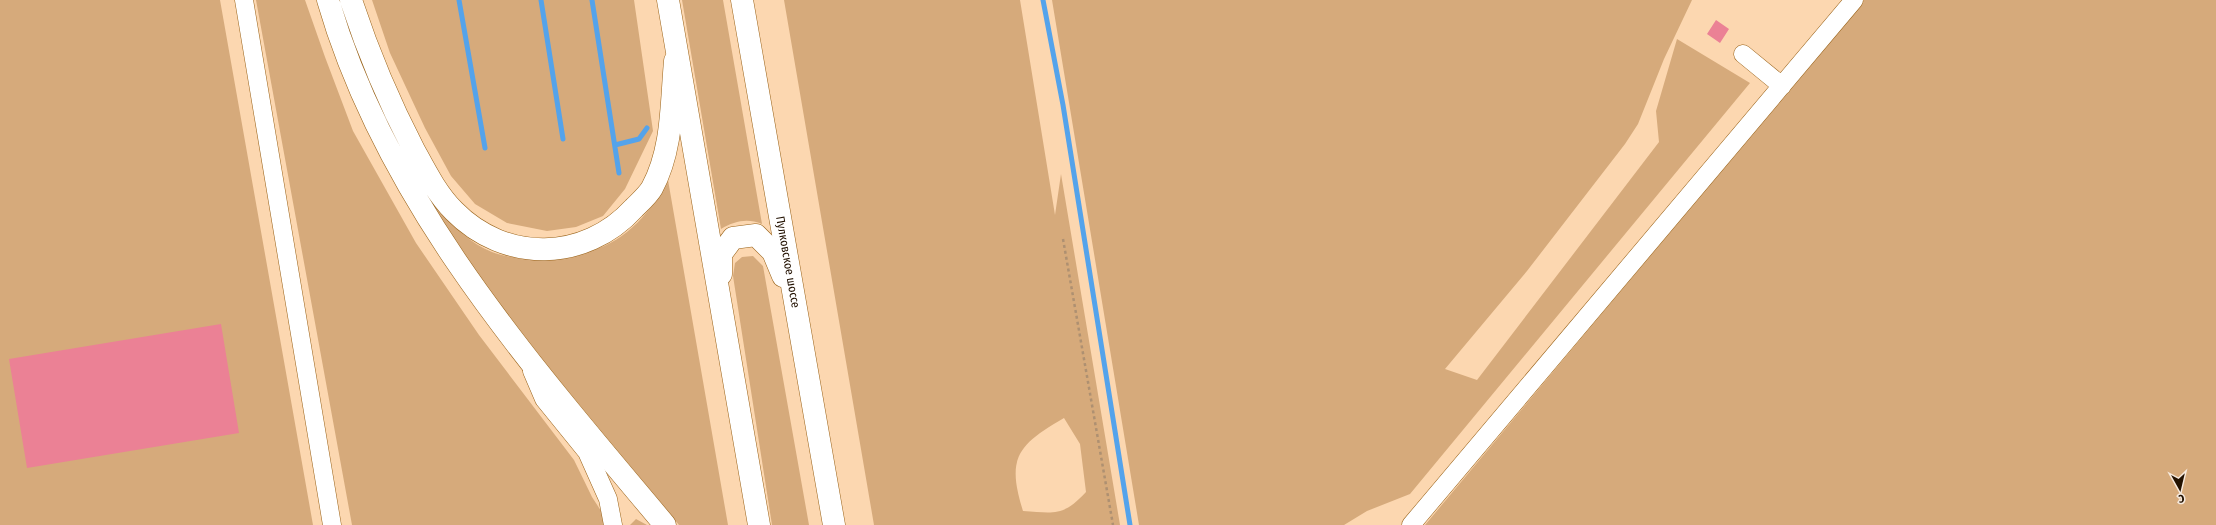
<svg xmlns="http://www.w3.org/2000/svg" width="2216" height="525" font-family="'Fira Sans Condensed',sans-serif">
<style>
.green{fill:#d6aa7b;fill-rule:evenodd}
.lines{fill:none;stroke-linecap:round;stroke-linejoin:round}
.stream{stroke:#54a3eb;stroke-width:5}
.building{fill:#eb8195}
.minor-casing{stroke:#996218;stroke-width:19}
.major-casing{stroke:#996218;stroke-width:23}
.highway-casing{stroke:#996218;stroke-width:23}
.path{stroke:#ae9071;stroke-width:2.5;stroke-dasharray:3 3;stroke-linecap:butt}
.minor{stroke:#fff;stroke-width:18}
.major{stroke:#fff;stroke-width:22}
.highway{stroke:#fff;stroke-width:22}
.labels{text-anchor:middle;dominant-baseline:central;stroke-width:4;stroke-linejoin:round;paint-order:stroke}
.street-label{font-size:12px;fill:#210;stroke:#f6e9dc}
</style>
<rect width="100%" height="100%" fill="#fcd7b0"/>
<path class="green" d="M0,0H220L313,525H0Z
M256,0H305L325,57L353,131L416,243L479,335L574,460L592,497L605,517V525H352Z
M338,0H343L440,211C455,227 471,244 492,252C512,260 535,258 555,255C567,254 580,253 592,250C626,242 653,209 668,180L728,525H679L545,363L469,264L435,216L381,116Z
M372,0H634L653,131L625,189L603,216L576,227L547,231L507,223L475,204L451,176L425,128L390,53Z
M682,0H723L762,224C747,218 735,221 721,229Z
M784,0H1020L1055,215L1061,174L1120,525H874ZM1064,418L1080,444L1086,492C1063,517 1054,513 1023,511C1006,457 1018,445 1064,418Z
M1052,0H1692L1664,59L1638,124L1625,144L1527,271L1445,369L1477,380L1659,142L1656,111L1677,39L1750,83L1410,494L1367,511L1344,525H1139Z
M1864,0H2216V525H1425Z
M753,256L763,266L809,525H772L733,276L735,263L742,257Z
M636,519L647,525H630Z"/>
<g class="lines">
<path class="stream" d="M459,0L485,148
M541,0L563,139
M592,0L619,173
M1043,0L1063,105L1130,525
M615,145L639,139L647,128"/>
</g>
<path class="building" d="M1716,20L1729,29L1720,43L1707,34Z
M221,324L239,433L27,468L9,359Z"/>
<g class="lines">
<defs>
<path id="minor" d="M244,0L332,525
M1743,54L1782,86
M532,371L544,399L587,452L608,499L613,525
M1411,525L1854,0"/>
<path id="major" d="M328,0C387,204 532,366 665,525
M351,0C368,52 389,102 414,150C426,172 437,194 454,211C505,263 585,262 634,208C640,202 648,195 652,188C673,149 671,104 675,61"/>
<g id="highway">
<path d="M668,0L759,525"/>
<path id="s1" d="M742,0L834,525"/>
<path d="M721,274V254L733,238L756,235L773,252L783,276"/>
</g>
</defs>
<use href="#minor" class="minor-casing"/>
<use href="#major" class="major-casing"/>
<use href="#highway" class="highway-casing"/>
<path class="path" d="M1063,239L1113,525"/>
<use href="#minor" class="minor"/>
<use href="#major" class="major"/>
<use href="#highway" class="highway"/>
</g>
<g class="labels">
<g class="street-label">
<text stroke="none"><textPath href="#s1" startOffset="266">Пулковское шоссе</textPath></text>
</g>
</g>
<g transform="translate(2180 489) rotate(172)" stroke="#f6e9dc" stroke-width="3" paint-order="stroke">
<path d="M0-3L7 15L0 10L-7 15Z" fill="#221100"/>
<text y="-6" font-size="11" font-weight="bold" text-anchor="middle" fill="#221100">С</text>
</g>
</svg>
